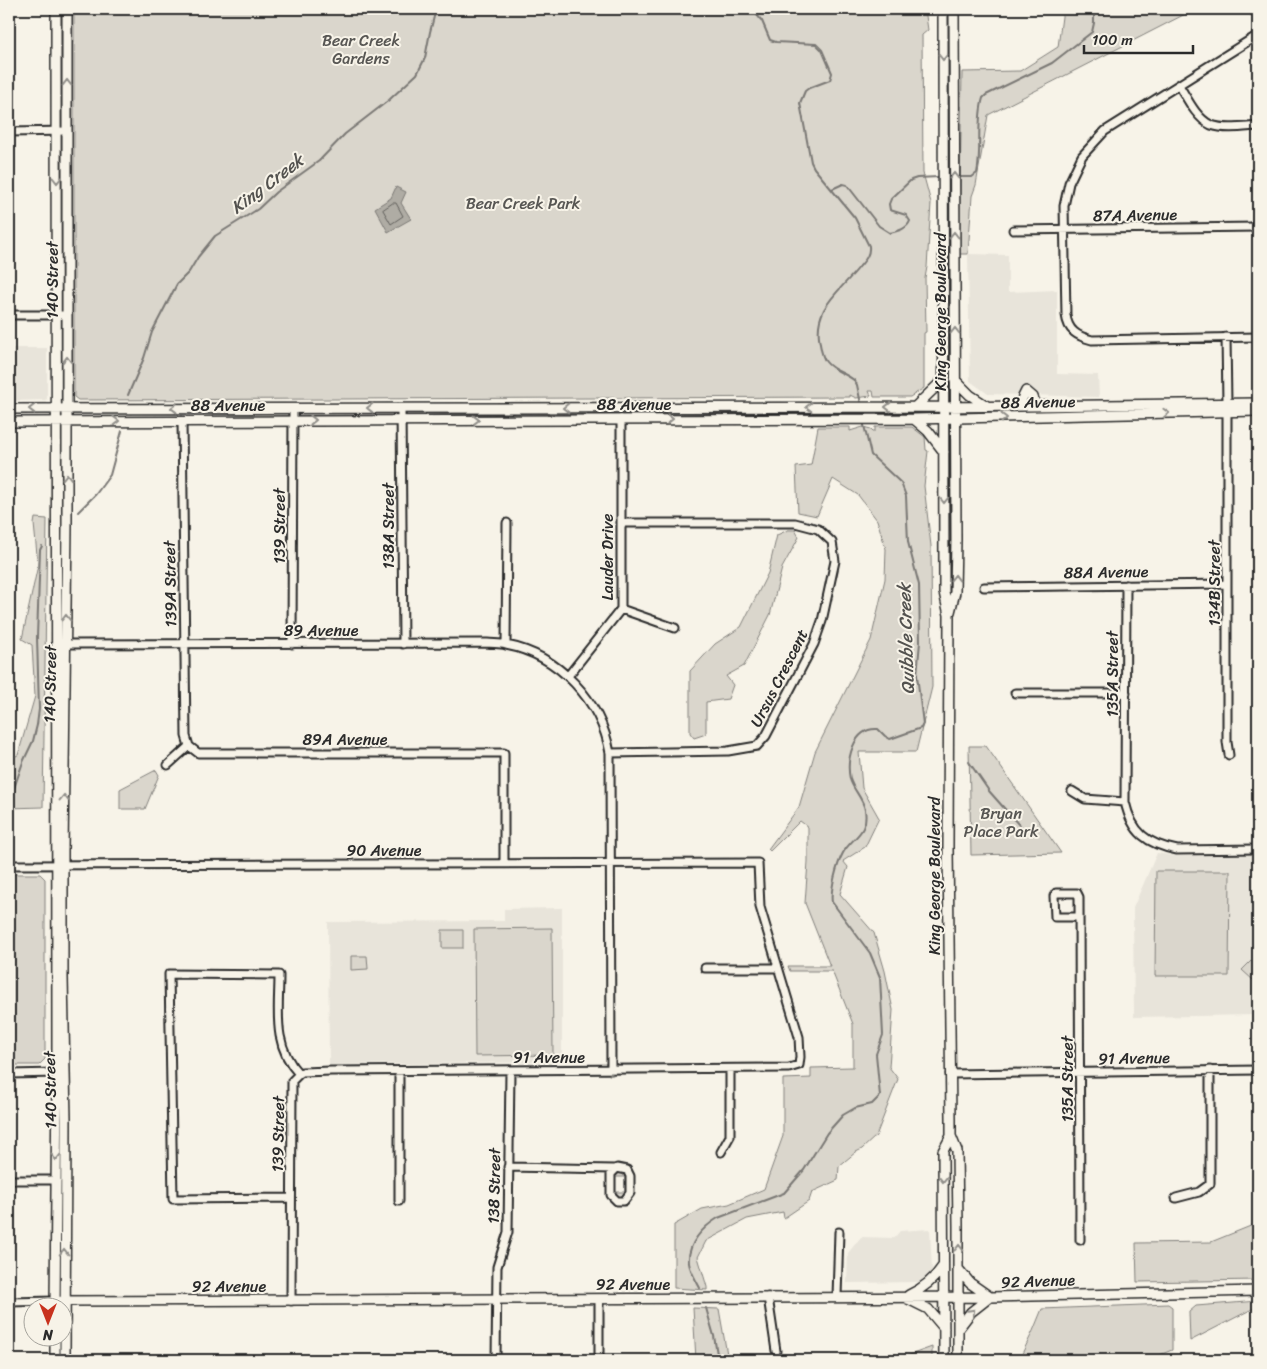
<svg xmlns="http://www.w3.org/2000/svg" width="1267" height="1369" font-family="Sriracha,sans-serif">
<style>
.built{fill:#e8e4da}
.green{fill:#dad6cc;stroke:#82807c}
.water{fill:#afaca4;stroke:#7a7874}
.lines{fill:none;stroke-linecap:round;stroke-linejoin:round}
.shore{stroke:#605f5b;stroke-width:1}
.stream{stroke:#7a7874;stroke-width:2}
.minor-casing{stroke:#2b2b2b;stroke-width:11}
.major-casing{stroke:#2b2b2b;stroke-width:12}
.minor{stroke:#f7f3e8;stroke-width:7}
.major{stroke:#f7f3e8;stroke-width:9}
.oneway{stroke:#918f8a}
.labels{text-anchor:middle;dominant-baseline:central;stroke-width:4;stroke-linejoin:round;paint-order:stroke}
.park-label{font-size:16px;fill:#575653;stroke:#f7f3e8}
.street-label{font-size:16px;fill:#2b2b2b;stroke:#f7f3e8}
.water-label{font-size:18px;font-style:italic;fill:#53524f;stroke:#f7f3e8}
</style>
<rect width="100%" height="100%" fill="#f7f3e8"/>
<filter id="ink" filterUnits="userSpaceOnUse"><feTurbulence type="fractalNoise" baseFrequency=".02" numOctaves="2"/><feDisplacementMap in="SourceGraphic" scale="10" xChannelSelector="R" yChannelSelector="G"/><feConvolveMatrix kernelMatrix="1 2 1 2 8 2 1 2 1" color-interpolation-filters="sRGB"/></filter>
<g filter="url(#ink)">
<path class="built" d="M968,254L1008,255V292L1057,290V374L1098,375L1099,397L988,394L970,381Z
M10,348H47V399L45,400L9,401Z
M1157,853L1176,856L1258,854V1015L1134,1017L1133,908Z
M562,908V1062L329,1065L328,922L504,921V909Z
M930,1229L932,1270L926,1279L919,1282L847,1283L848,1253L861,1237L894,1238L900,1231Z"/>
<path class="green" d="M74,9H925L928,30L922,35L923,173L931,203L927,267L925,278L926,332L924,333V388L910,397H874L873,391H869L871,396L856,398L850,395V397L78,400L74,397Z
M1063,9H1195L988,115L976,185L972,196L968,254H959L962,72L1020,71L1058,47Z
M818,427H850V431L863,427L871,429L873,431H875V427H912L925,437L926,450L928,451L924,486L931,546L932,687L916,752H859L862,788L879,818L865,847L843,861L848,867L840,894L874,933L885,971L893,1010L889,1067L898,1079L876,1136L862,1149L856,1152L839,1166L838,1180L812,1192L809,1201L784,1218L783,1212L747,1219L706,1241L698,1257L707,1287V1290L674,1288V1225L702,1209L729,1204L764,1189L783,1136V1079L811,1078V1068L853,1067V1024L832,971H790L788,966H830L805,903L808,862V827L800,821L770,851L768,849L799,807L815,752L871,640L885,579L886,549L877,520L858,495L833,479L817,516L798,512L796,467L811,465Z
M35,518L47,519L43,807L9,808V759L18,755L35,696L32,645L22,639L38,565L34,524Z
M788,530H795L799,537L782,568L770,615L744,666L726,676L733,685L728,699L706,702V734L694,738L690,733V671L715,644L741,627L768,573L777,535Z
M969,746H986L1061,853L971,855Z
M156,770L159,775L145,809H120V789Z
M1156,871H1230L1229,976H1155Z
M9,874H40L45,879V1059L39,1065H9Z
M552,928L553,1055L475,1056L474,929Z
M442,930H463V948H442Z
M351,956H367L368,969L351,970Z
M1251,961L1258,965V979L1253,980L1242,970Z
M618,1172H623L626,1177V1194L621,1197L618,1196L615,1192H625V1177H615Z
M1258,1223V1280L1137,1282L1136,1243L1211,1242Z
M1258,1301V1306L1190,1341L1189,1312L1196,1306Z
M1168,1304L1172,1307V1350L1147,1360H1019L1033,1331L1042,1309Z
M693,1308L719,1309L728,1360H696Z
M932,1347V1360H896Z"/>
<path class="water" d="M396,187L406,192L401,203L411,219L388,232L375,208L391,198Z"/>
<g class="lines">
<path class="shore" d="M393,203H396L403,216L391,224L383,210Z"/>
<path class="stream" d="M752,9L762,21L770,40L776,42L816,44L822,50L832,73L830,80L809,88L805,91L800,103L811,162L814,168L855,218L869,246C870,255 865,260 860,266C840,292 812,307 820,344C821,350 822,357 826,362C833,371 846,373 855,381L857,385L861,404
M1244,9L1251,15L1258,13
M957,177H972L977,173C982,149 976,122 983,98L986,95L1052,63L1092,32L1094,23V9
M832,189L843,184L847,185L879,226L890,233C898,231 907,229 910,221L906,215L890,210L889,204L891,199L911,180L917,178L939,177
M128,395L144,358L152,332L177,284L189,272L198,257L215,236L258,209L276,192L319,161L345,134L389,100L417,74L425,58L430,32L436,9
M78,512L96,494L110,475L122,431
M969,762L989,791L1019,825
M9,809L12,802V794L23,762L33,741L37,725L39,709L37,637L40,550L42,546
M700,1288C696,1280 690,1271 689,1263C687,1244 703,1227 718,1218L784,1193L804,1170L827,1133L843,1115L855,1108L872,1104L880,1096L876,1054L883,1035L880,977L870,953L832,902C830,890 837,864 843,853C852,837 869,833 865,810C863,798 853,790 850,779C846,760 853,727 878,729L885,736L890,739L921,728L923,724L917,675L920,642L919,585L908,542L906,496L901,483L871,455L863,421
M706,1308L714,1336L718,1360"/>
<defs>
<path id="minor" d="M1258,35L1105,131L1082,156L1069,183L1064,206L1066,315C1068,331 1077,336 1092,340L1258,337
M1179,85C1187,98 1196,118 1211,125C1225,130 1244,127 1258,126
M9,132L67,131
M1013,230L1258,227
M9,315H67
M1226,337L1227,403
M401,408L403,644
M1227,411V742L1229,755
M182,421L186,736L189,746L198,753H504V863
M1126,585L1125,802C1132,833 1147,844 1177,850L1258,849
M984,587L1227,584
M621,609L675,628
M66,644L487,643C493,644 500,643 506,645C559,655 601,701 610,753L611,1070
M292,644L293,409
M506,645L507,523
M568,676L621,609V419
M1015,693H1126
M610,753L728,751L757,746L766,736L814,644L822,621L835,561L832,542L818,529L795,523H621
M168,765L189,746
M1072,791L1085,799L1125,802
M9,865L758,863L760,907L799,1037L800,1057L799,1065L789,1068L331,1071L302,1072L299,1074
M1079,917H1055L1054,896L1056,893H1077L1079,897L1080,1240
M705,968H778
M399,1071V1201
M9,1074L57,1073
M950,1074L1258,1070
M721,1152L730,1136V1069
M508,1167L614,1169
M617,1168L627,1170L630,1176V1193L624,1201H617L611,1195V1174Z
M9,1180H56
M290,1198L173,1199L169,974L279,975C279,1011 272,1045 299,1074L292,1081L291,1301
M1176,1198L1199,1192L1210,1184V1070
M768,1297L776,1351
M837,1297L839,1232
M9,1302L55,1301
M496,1360L497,1267L508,1232L510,1071
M599,1360V1299"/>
<path id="major" d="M943,9L944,592L949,615L948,847L951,1119V1136L957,1151L958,1226V1360
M955,380L970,395L987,406
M1019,405L1026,391L1033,397L1036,405
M915,407L943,380
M9,409L944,407L1258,403
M914,419L928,431L944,452
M9,422L914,419L1258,411
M950,612L955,592L956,540L954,9
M959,1270L970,1283L990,1297
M909,1295C924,1288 934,1280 943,1266
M908,1299L928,1309L944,1328
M61,1301L990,1297L1258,1291
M55,1306L57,1073L56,9
M958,1329L971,1312L990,1297
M55,1360V1336
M65,1360L66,1119L63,978V851L67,526V9
M944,1360L943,1151L951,1136"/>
</defs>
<use href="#minor" class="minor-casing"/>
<use href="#major" class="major-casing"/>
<use href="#minor" class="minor"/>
<use href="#major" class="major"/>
</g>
<defs><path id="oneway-chevron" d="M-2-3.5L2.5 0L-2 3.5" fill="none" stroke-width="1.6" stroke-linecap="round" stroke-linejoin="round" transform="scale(1.25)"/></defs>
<g class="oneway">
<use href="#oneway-chevron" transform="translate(943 57) rotate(90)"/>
<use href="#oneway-chevron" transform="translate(67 83) rotate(-90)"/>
<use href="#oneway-chevron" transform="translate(954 176) rotate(-90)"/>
<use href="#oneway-chevron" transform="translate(57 180) rotate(90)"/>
<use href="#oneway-chevron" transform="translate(954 235) rotate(-90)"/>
<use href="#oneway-chevron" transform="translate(955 331) rotate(-90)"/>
<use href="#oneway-chevron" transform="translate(67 360) rotate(-90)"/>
<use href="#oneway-chevron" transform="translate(809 407) rotate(-180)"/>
<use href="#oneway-chevron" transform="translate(888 407) rotate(180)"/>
<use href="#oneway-chevron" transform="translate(174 408) rotate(180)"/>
<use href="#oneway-chevron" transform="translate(370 408) rotate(180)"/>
<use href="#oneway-chevron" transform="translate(566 408) rotate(179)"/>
<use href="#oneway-chevron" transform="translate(32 409) rotate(180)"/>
<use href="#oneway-chevron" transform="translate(1166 413) rotate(-2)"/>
<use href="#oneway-chevron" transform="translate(1004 418) rotate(-1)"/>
<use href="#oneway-chevron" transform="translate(670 419)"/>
<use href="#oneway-chevron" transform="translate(313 420)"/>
<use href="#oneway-chevron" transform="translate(476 420)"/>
<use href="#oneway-chevron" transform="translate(116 421)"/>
<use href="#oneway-chevron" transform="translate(67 477) rotate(-90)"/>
<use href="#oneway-chevron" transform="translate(944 500) rotate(90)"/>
<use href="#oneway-chevron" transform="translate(955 578) rotate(-89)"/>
<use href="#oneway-chevron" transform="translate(66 618) rotate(-90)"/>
<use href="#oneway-chevron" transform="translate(64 798) rotate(-89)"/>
<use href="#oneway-chevron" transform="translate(56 1157) rotate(90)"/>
<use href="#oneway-chevron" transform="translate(943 1179) rotate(90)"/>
<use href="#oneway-chevron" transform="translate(959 1248) rotate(-90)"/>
<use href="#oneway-chevron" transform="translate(64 1252) rotate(-90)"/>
<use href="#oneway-chevron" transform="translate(972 1312) rotate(-45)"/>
</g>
</g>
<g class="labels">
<g class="park-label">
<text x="361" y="40">Bear Creek<tspan x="361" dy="18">Gardens</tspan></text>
<text x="523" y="203">Bear Creek Park</text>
<text x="1001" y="813">Bryan<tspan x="1001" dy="18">Place Park</tspan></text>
</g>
<g class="street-label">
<text transform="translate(1135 215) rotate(-1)">87A Avenue</text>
<text transform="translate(52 280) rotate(-90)">140 Street</text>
<text transform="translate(940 312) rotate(-90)">King George Boulevard</text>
<text transform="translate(1038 402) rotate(-1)">88 Avenue</text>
<text x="634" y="404">88 Avenue</text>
<text x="228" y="405">88 Avenue</text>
<text transform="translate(279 526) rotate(-90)">139 Street</text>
<text transform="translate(388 526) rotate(-90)">138A Street</text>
<text transform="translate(607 557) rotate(-90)">Lauder Drive</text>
<text transform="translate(1106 572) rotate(-1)">88A Avenue</text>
<text transform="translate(1214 583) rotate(-90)">134B Street</text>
<text transform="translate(170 584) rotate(-91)">139A Street</text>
<text x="321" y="630">89 Avenue</text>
<text transform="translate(1112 674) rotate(-90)">135A Street</text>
<text transform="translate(779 678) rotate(-63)">Ursus Crescent</text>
<text transform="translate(50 684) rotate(-89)">140 Street</text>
<text x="345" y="739">89A Avenue</text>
<text x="384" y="850">90 Avenue</text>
<text transform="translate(934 876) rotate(-90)">King George Boulevard</text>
<text x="549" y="1057">91 Avenue</text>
<text transform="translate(1134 1058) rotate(-1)">91 Avenue</text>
<text transform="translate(1067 1079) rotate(-90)">135A Street</text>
<text transform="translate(50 1090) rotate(-91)">140 Street</text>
<text transform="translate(278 1134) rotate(-89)">139 Street</text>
<text transform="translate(494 1186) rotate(-89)">138 Street</text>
<text transform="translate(1038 1281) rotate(-2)">92 Avenue</text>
<text x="633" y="1284">92 Avenue</text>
<text x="229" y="1286">92 Avenue</text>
</g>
<g class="water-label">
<text transform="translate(267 184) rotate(-37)">King Creek</text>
<text transform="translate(906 639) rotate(-92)">Quibble Creek</text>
</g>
</g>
<rect width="1267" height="1369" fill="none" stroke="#f7f3e8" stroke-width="30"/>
<rect x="15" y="15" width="1237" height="1339" fill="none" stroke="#2b2b2b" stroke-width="2" filter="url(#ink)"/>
<g transform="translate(48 1322) rotate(180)"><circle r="24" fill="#f7f3e8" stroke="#a5a39c"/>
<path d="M0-4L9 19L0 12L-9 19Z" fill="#c8321e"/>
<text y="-8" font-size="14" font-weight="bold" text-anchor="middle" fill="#2b2b2b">N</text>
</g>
<path d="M1084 45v8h109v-8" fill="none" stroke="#2b2b2b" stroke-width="2.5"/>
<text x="1092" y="45" font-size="15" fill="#2b2b2b" stroke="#f7f3e8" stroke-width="4" paint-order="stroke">100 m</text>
</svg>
